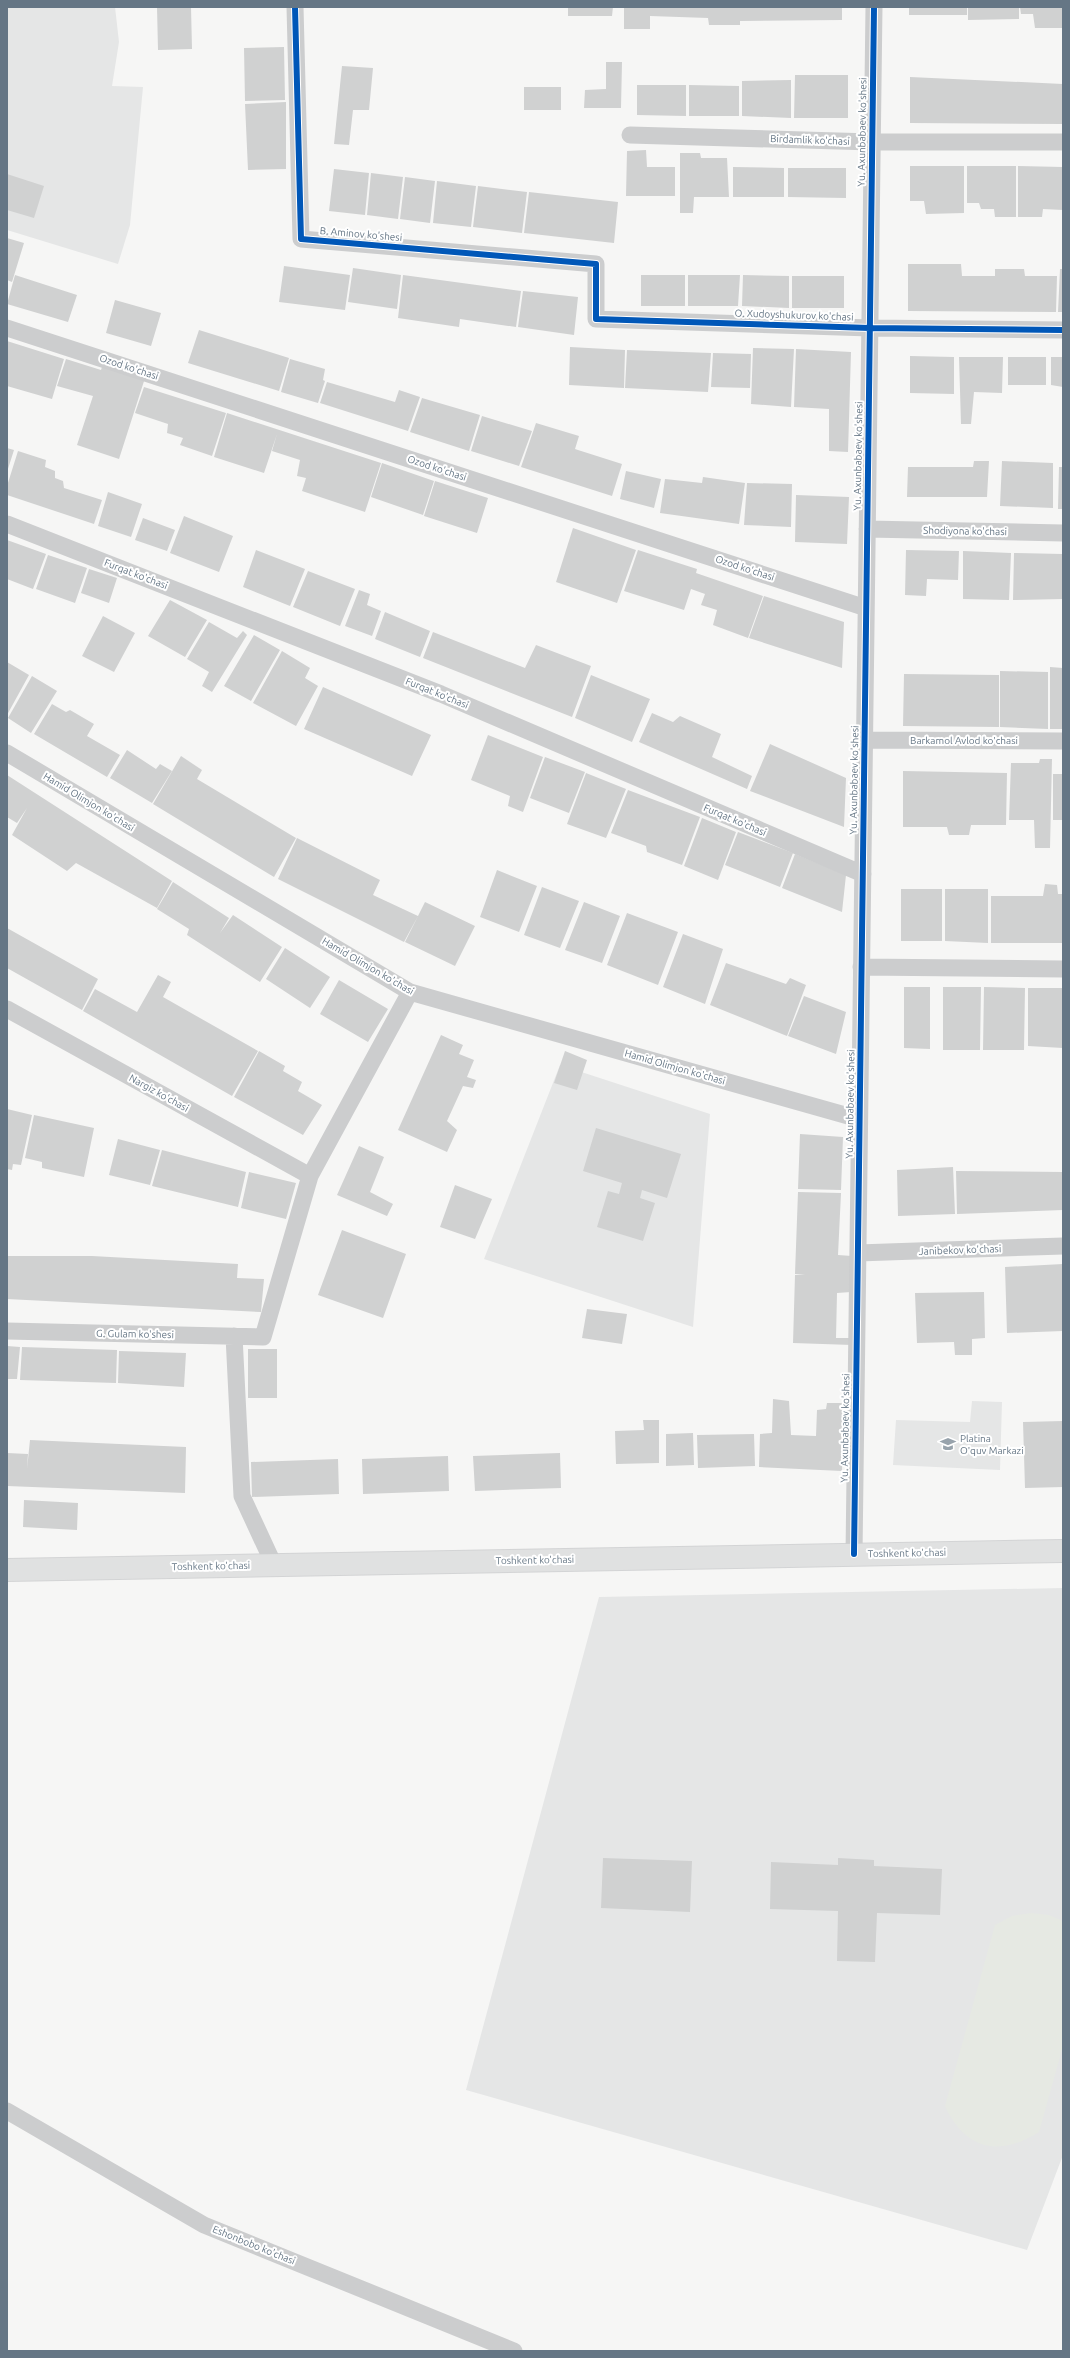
<svg xmlns="http://www.w3.org/2000/svg" width="1070" height="2358" font-family="Ubuntu,sans-serif">
<style>
.built{fill:#e5e6e6}
.green{fill:#e6e9e3}
.building{fill:#d0d1d1}
.lines{fill:none;stroke-linecap:round;stroke-linejoin:round}
.trunk-casing{stroke:#d3d4d5;stroke-width:24}
.minor{stroke:#cccdce;stroke-width:17}
.trunk{stroke:#e0e1e1;stroke-width:22}
.cycleway-casing{stroke:#fff;stroke-width:8}
.cycleway{stroke:#0057b8;stroke-width:6}
.labels{text-anchor:middle;dominant-baseline:central;stroke-width:4;stroke-linejoin:round;paint-order:stroke}
.street-label{font-size:10px;fill:#657685;stroke:#fff}
.poi-label{font-size:10px;fill:#657685;stroke:#fff;text-anchor:start}
</style>
<rect width="100%" height="100%" fill="#f6f6f5"/>
<path class="built" d="M7,7H115L119,42L112,86L143,87L130,225L118,264L7,230Z
M560,1065L710,1114L693,1327L484,1259Z
M972,1401L1002,1402L1000,1470L893,1465L896,1420L970,1422Z
M1063,1588V2155L1027,2250L466,2090L599,1597Z"/>
<path class="green" d="M1031,1913L1049,1915L1063,1921V2046L1039,2132C998,2158 965,2149 945,2106L995,1925L1012,1916Z"/>
<path class="building" d="M157,7H191L192,49L158,50Z
M568,7H613L612,16H568Z
M624,7H842V20L740,21V25H709L708,18L650,16V29H624Z
M909,7H967V15H909Z
M968,7H1019V19L968,20Z
M1020,7H1063V28H1035L1033,14H1021Z
M284,47L285,100L245,101L244,48Z
M606,62H622L621,108H584L585,90L606,89Z
M342,66L373,68L369,110H353L349,145L334,144Z
M795,75H848V118H794Z
M910,77L1063,84V124L910,123Z
M791,80V118L742,116V81Z
M637,85H686V116L637,115Z
M689,85L739,86V116H689Z
M524,87H561V110H524Z
M286,102V169L248,170L245,104Z
M646,150L647,167H675V196H626L627,151Z
M680,153H700L701,158H727L729,197H694L693,213H680Z
M910,166H964V213L926,214L924,201H910Z
M967,166H1016V217H995L994,209H981L979,203H967Z
M1018,166L1063,167V210L1043,209L1042,217H1018Z
M733,167L784,168V197H733Z
M788,168H846V198L788,197Z
M334,169L369,173L365,215L329,211Z
M371,173L403,177L398,219L367,215Z
M7,174L44,186L34,218L7,210Z
M405,177L435,181L430,223L400,219Z
M437,181L476,186L471,227L433,223Z
M478,186L527,192L522,233L473,227Z
M529,192L618,202L614,243L524,233Z
M7,238L24,243L12,282L7,280Z
M908,264H961L962,276H995V269H1024L1025,276H1057L1056,312L908,311Z
M284,266L350,275L345,310L279,302Z
M353,268L401,275L397,309L348,302Z
M1060,269H1063V312H1058Z
M15,275L77,295L68,322L7,304Z
M403,275L521,291L516,327L460,319L459,327L398,318Z
M641,275H685V306H641Z
M688,275H740L738,306H688Z
M743,275L789,276V308L742,306Z
M792,276H844V308H792Z
M523,291L578,297L574,335L518,327Z
M115,300L161,313L151,346L106,333Z
M199,330L289,358L279,391L188,363Z
M7,341L64,359L52,399L7,386Z
M570,347L625,350L624,388L569,385Z
M753,348L794,349L791,407L751,404Z
M796,349L851,352L848,452L829,451V409L794,407Z
M627,350L711,353L708,392L625,388Z
M713,353L751,354L750,388L711,387Z
M910,356L954,357V394L910,393Z
M959,357H1003L1002,393L974,392L971,424H961Z
M1008,357H1046V385H1008Z
M1051,357H1063V387L1051,385Z
M66,359L101,370L103,364L145,378L119,459L77,445L93,396L57,386Z
M290,359L325,369L323,380L325,381L318,403L281,392Z
M327,382L395,402L399,390L420,397L408,431L320,403Z
M144,387L226,413L212,456L180,445L183,438L167,433L168,424L135,413Z
M422,398L480,415L469,451L410,432Z
M227,413L381,463L365,512L302,491L306,478L297,476L300,460L272,451L277,434L264,473L214,457Z
M482,416L532,431L519,466L471,451Z
M536,423L579,436L575,449L578,450L622,464L612,496L521,467Z
M7,448L14,450L7,472Z
M18,451L46,460L45,467L55,471V478L63,481L64,488L102,500L94,524L7,495V486Z
M974,461H989L987,497H907L908,467H973Z
M1002,461L1053,463V508L1000,506Z
M382,463L434,481L423,515L371,497Z
M1059,467H1063V509H1058Z
M626,471L661,479L654,508L620,499Z
M703,477L745,483L739,524L660,513L665,479L702,483Z
M435,481L488,498L477,533L424,516Z
M747,483L792,484L791,527L744,525Z
M108,492L142,504L131,537L98,526Z
M796,495L849,497L847,544L795,542Z
M184,516L233,536L219,572L170,553Z
M143,518L175,530L167,551L135,540Z
M573,528L636,550L617,603L556,582Z
M7,540L46,554L33,589L7,579Z
M256,550L305,569L290,606L243,587Z
M638,550L697,569L696,573L763,596L748,638L713,625L717,610L701,605L705,594L691,589L684,610L624,591Z
M906,550L959,551L958,580L927,579L926,596L905,595Z
M963,551L1011,553L1009,600L963,599Z
M1014,553L1063,554V599L1013,600Z
M48,555L87,568L75,603L36,589Z
M89,569L117,578L109,603L81,593Z
M308,571L355,589L340,626L293,607Z
M359,590L370,594L367,605L381,611L372,636L345,626Z
M764,596L844,622L842,668L749,638Z
M170,600L207,620L185,657L148,636Z
M385,612L430,631L420,657L375,639Z
M103,616L135,633L114,672L82,656Z
M209,622L237,638L243,631L247,635L212,692L202,686L209,672L187,659Z
M433,632L525,668L536,645L591,666L572,717L423,658Z
M254,635L280,650L251,701L224,686Z
M282,651L310,668L305,678L318,686L296,726L253,703Z
M7,662L29,675L7,715Z
M1050,667L1063,668V729H1050Z
M1000,671L1048,672V729L1000,727Z
M904,674L999,675V727L903,726Z
M591,675L650,699L632,742L575,718Z
M32,676L57,691L31,733L8,718Z
M323,687L431,735L412,776L304,729Z
M52,704L66,712L70,710L94,724L87,736L120,755L107,777L34,734Z
M652,713L673,722L680,716L721,734L712,757L752,776L747,789L639,742Z
M488,735L543,757L523,812L508,806L510,796L471,780Z
M770,744L846,778L844,827L750,791Z
M127,750L156,769L160,764L172,771L152,803L110,778Z
M181,756L202,770L197,779L296,838L274,877L153,804Z
M545,757L585,772L569,813L530,798Z
M1040,759H1052L1050,848H1035L1034,820H1009L1011,763H1039Z
M903,771L1007,773L1006,825H971L969,835H949L947,827H903Z
M586,773L626,789L606,838L567,824Z
M1053,774H1063V820H1053Z
M7,775L172,881L157,908L76,863L67,871L12,835L27,808L17,823L7,817Z
M628,790L700,817L682,865L647,852L646,846L611,833Z
M702,818L736,832L718,880L684,866Z
M738,832L793,853L780,887L725,865Z
M297,838L380,880L373,895L418,916L404,942L278,879Z
M795,854L846,875L842,912L782,888Z
M497,870L537,886L519,932L480,917Z
M173,882L229,918L220,933L233,915L282,947L260,982L187,935L189,929L157,909Z
M1045,884L1057,885L1058,894H1063V943H991V896H1043Z
M542,887L579,901L560,948L524,935Z
M901,889H942V941H901Z
M945,889H988V943L945,941Z
M425,902L475,926L455,966L405,942Z
M584,902L620,916L602,963L565,950Z
M627,913L678,932L658,985L607,965Z
M7,928L98,979L82,1010L7,968Z
M683,934L723,949L705,1004L663,987Z
M285,948L330,977L310,1008L266,979Z
M726,963L786,984L790,978L806,985L787,1036L710,1005Z
M158,975L171,982L163,997L258,1051L232,1096L83,1011L95,989L137,1012Z
M339,980L388,1009L368,1042L320,1014Z
M904,987H930V1049L904,1048Z
M943,987H981L980,1050H943Z
M984,987L1025,988L1024,1050H983Z
M1028,988H1063V1048L1028,1046Z
M804,996L846,1012L836,1054L788,1036Z
M441,1035L463,1045L459,1054L474,1060L467,1077L476,1080L473,1088L463,1086L447,1121L457,1130L447,1152L398,1130Z
M259,1051L285,1066L283,1071L302,1082L298,1091L322,1105L303,1135L234,1097Z
M565,1051L587,1060L577,1090L554,1083Z
M7,1109L32,1115L21,1165L13,1164L12,1170L7,1169Z
M34,1115L94,1128L84,1177L42,1168V1162L25,1158Z
M596,1128L681,1154L667,1198L642,1190L640,1198L655,1203L643,1241L597,1227L608,1191L619,1194L622,1183L583,1171Z
M800,1134L843,1137L841,1190L798,1189Z
M118,1139L160,1150L150,1185L109,1175Z
M359,1146L384,1157L370,1192L393,1204L387,1216L337,1195Z
M162,1150L246,1172L238,1207L152,1186Z
M953,1167L955,1214L898,1216L897,1170Z
M956,1171L1063,1172V1210L957,1214Z
M249,1172L296,1183L286,1219L241,1208Z
M455,1185L492,1199L475,1239L440,1227Z
M798,1192L841,1193L838,1255L852,1256L851,1292L837,1293L836,1338H853L852,1345L793,1343L795,1275H805L795,1274Z
M342,1230L406,1254L383,1318L318,1295Z
M7,1256H92L238,1264L237,1278L264,1279L261,1312L7,1299Z
M1063,1264V1331L1007,1333L1005,1267Z
M984,1292L985,1338L972,1339V1355H955L954,1342L917,1343L915,1293Z
M587,1309L627,1314L622,1344L582,1338Z
M7,1346L20,1347L17,1379H7Z
M22,1347L117,1350L116,1383L20,1380Z
M248,1349H277V1398H248Z
M119,1351L186,1353L184,1387L118,1383Z
M773,1399L789,1401L791,1435L816,1436L817,1410L826,1409L827,1403H844L842,1471L759,1467L760,1434L772,1433Z
M643,1420H659V1463L616,1464L615,1431L644,1430Z
M1063,1421V1487L1025,1488L1023,1422Z
M693,1433L694,1465L666,1466V1434Z
M754,1434L755,1466L698,1468L697,1435Z
M30,1440L186,1447L185,1493L7,1486V1453L28,1454L27,1469Z
M560,1453L561,1488L475,1491L473,1456Z
M448,1456L449,1491L363,1494L362,1459Z
M338,1459L339,1494L252,1497L251,1462Z
M24,1500L78,1503L77,1530L23,1527Z
M603,1858L692,1861L690,1912L601,1908Z
M838,1858L874,1860V1866L942,1869L940,1915L877,1913L875,1962L837,1961L838,1911L770,1909L771,1862L838,1865Z"/>
<g class="lines">
<defs>
<path id="trunk" d="M7,1570L1063,1551"/>
</defs>
<use href="#trunk" class="trunk-casing"/>
<path class="minor" d="M295,7L301,239L596,264V319L870,328L1063,330
M630,135L872,142H1063
M7,328L866,608
M7,524L441,694L863,874
M867,529L1063,533
M864,740L1063,741
M7,753L410,992L859,1119
M861,967L1063,969
M7,1009L310,1176
M858,1253L1063,1246
M7,1331L263,1337L310,1176L410,992
M234,1336L242,1496L274,1565
M854,1554L874,7
M7,2111L204,2225L514,2351"/>
<use href="#trunk" class="trunk"/>
<defs>
<path id="cycleway" d="M295,7L301,239L596,264V319L870,328L1063,330
M854,1554L874,7"/>
</defs>
<use href="#cycleway" class="cycleway-casing"/>
<use href="#cycleway" class="cycleway"/>
</g>
<defs>
<symbol id="university-bare" viewBox="-9 -9 18 18"><path d="M0-5L7-2L0 1L-7-2ZM-4 1L0 2.5L4 1V4Q0 6-4 4Z" fill="#98a3ac" stroke="#fff" stroke-width="2.5" paint-order="stroke"/></symbol>
</defs>
<g fill-rule="evenodd">
<use href="#university-bare" x="937" y="1433" width="22" height="22"/>
</g>
<g class="labels">
<g class="street-label">
<text transform="translate(862 132) rotate(-89)">Yu. Axunbabaev ko'shesi</text>
<text transform="translate(810 140) rotate(2)">Birdamlik ko'chasi</text>
<text transform="translate(361 234) rotate(5)">B. Aminov ko'shesi</text>
<text transform="translate(794 315) rotate(2)">O. Xudoyshukurov ko'chasi</text>
<text transform="translate(129 367) rotate(18)">Ozod ko'chasi</text>
<text transform="translate(858 456) rotate(-89)">Yu. Axunbabaev ko'shesi</text>
<text transform="translate(437 468) rotate(18)">Ozod ko'chasi</text>
<text transform="translate(965 531) rotate(1)">Shodiyona ko'chasi</text>
<text transform="translate(745 568) rotate(18)">Ozod ko'chasi</text>
<text transform="translate(136 574) rotate(21)">Furqat ko'chasi</text>
<text transform="translate(437 693) rotate(22)">Furqat ko'chasi</text>
<text x="964" y="740">Barkamol Avlod ko'chasi</text>
<text transform="translate(854 780) rotate(-89)">Yu. Axunbabaev ko'shesi</text>
<text transform="translate(89 802) rotate(31)">Hamid Olimjon ko'chasi</text>
<text transform="translate(735 820) rotate(23)">Furqat ko'chasi</text>
<text transform="translate(368 966) rotate(30)">Hamid Olimjon ko'chasi</text>
<text transform="translate(675 1067) rotate(16)">Hamid Olimjon ko'chasi</text>
<text transform="translate(159 1093) rotate(29)">Nargiz ko'chasi</text>
<text transform="translate(850 1104) rotate(-89)">Yu. Axunbabaev ko'shesi</text>
<text transform="translate(960 1250) rotate(-2)">Janibekov ko'chasi</text>
<text transform="translate(135 1334) rotate(1)">G. Gulam ko'shesi</text>
<text transform="translate(845 1428) rotate(-89)">Yu. Axunbabaev ko'shesi</text>
<text transform="translate(907 1553) rotate(-1)">Toshkent ko'chasi</text>
<text transform="translate(535 1560) rotate(-1)">Toshkent ko'chasi</text>
<text transform="translate(211 1566) rotate(-1)">Toshkent ko'chasi</text>
<text transform="translate(254 2245) rotate(22)">Eshonbobo ko'chasi</text>
</g>
<g class="poi-label">
<text x="960" y="1438">Platina<tspan x="960" dy="12">O'quv Markazi</tspan></text>
</g>
</g>
<rect width="1070" height="2358" fill="none" stroke="#657685" stroke-width="16"/>
</svg>
